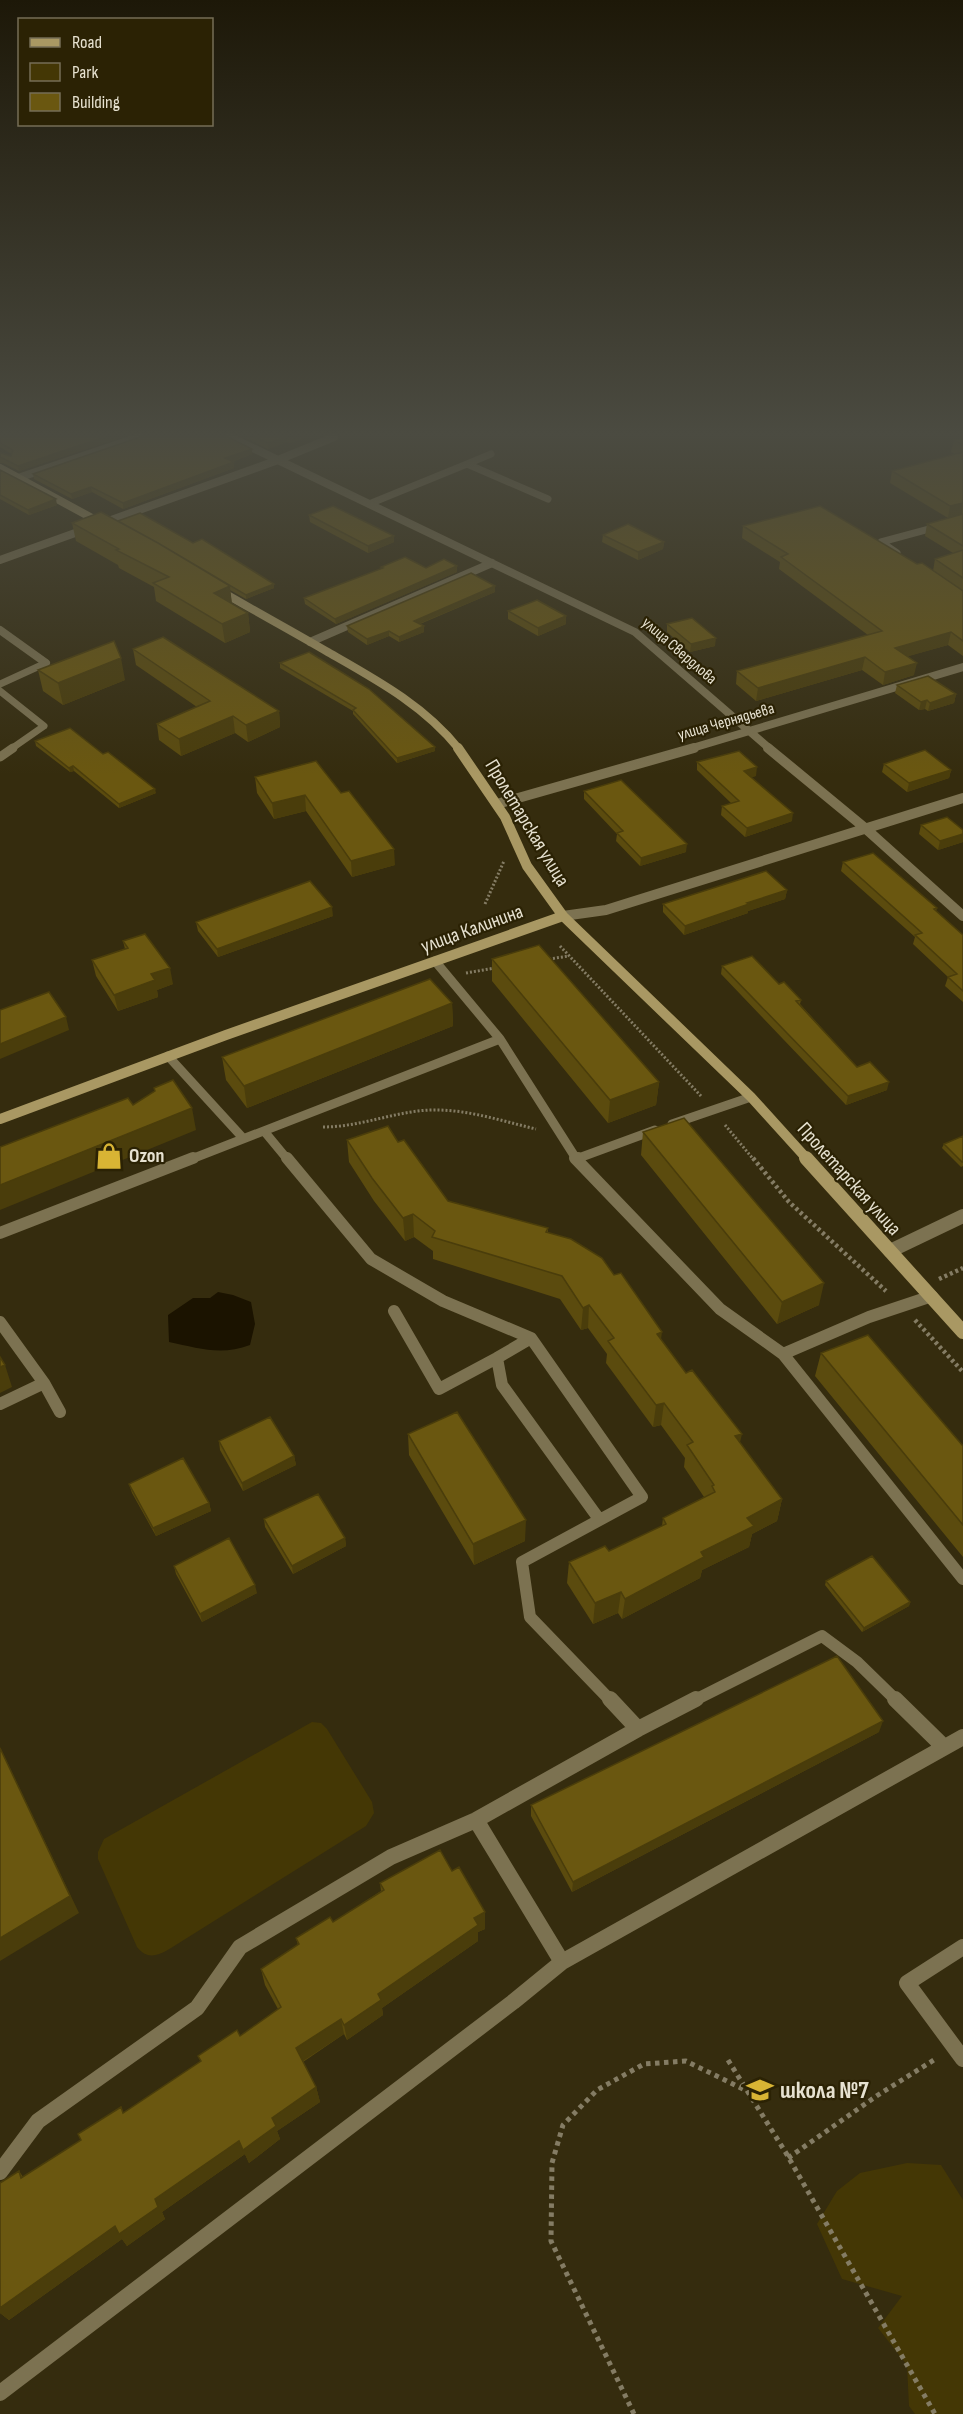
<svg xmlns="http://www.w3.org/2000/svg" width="963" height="2414" font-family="'Sofia Sans Condensed',sans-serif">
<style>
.green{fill:#443705}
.water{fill:#1b1300}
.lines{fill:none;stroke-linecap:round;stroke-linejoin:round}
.path-far2{stroke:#847c64;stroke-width:3;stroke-dasharray:2 2;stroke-linecap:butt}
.path-far1{stroke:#847c64;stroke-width:4.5;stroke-dasharray:3 3;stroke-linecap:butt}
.path{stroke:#847c64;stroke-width:5;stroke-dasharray:4.5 4.5;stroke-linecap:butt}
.lane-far3{stroke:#7c7251;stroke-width:7}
.lane-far2{stroke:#7c7251;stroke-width:9}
.lane-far1{stroke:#7c7251;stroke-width:12}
.lane{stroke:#7c7251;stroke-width:16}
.street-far2{stroke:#7c7251;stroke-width:8}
.street-far1{stroke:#7c7251;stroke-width:10}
.street{stroke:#7c7251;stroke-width:14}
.secondary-far2{stroke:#a99863;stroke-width:8}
.secondary-far1{stroke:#a99863;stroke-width:10}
.secondary{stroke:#a99863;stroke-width:14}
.wall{fill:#5b4b0e}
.shaded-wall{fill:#4a3d0b}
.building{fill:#6a5710;stroke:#4a3d0b;stroke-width:1.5}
.labels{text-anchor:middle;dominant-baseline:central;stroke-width:4.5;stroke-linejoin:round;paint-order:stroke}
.far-street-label{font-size:16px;fill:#e6e1d0;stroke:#2b2204}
.street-label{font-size:20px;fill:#e6e1d0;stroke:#2b2204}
.poi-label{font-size:20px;font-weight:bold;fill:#e6e1d0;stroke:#2b2204;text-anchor:start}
.near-poi-label{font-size:24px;font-weight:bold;fill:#e6e1d0;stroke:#2b2204;text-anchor:start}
</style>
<rect width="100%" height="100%" fill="#352c0e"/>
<path class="green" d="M312,1722L321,1723L327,1729L372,1802L374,1813L366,1826L171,1948C158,1956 147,1960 137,1947L98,1859V1852L104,1839Z
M907,2163L941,2165L963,2200V2414H915L909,2406L907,2365L878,2328L902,2296L842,2279L817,2224L837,2191L860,2173Z"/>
<path class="water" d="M218,1292L233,1295L251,1302L255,1324L250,1345C221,1356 198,1348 169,1342L168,1315L193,1298H210Z"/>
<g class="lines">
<path class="path-far2" d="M485,904L504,861
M560,946L701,1096
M549,959L569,956
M466,973L495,968
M725,1125L754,1160
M323,1127C356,1127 386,1115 418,1111C459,1106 497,1120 536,1129"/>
<path class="path-far1" d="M753,1158L789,1202L886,1291
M939,1279L963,1268
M915,1320L963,1372"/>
<path class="path" d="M728,2060L786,2153L935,2414
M788,2158L878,2095L937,2058
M634,2414L551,2241L552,2163L563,2125L597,2090L644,2064L686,2061L747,2091"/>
<path class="lane-far3" d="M467,464L491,454
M369,504L467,464L548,499
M897,553L881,542L963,520
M0,684L46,663
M0,691L44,726L11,749"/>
<path class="lane-far2" d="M0,757L13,748
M435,961L500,1039L577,1160
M168,1056L242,1137
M672,1124L751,1097
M264,1131L288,1160
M576,1159L655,1130
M189,1160L500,1039"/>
<path class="lane-far1" d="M287,1158L371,1259L443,1301L531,1338L642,1497L522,1562L530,1617L611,1701
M575,1158L720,1309L783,1354L963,1579
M576,1159L578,1158
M0,1233L193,1158
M394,1311L439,1389L497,1358
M0,1322L44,1383L60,1412
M531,1338L497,1358L502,1385L599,1519
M783,1354L869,1317L932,1296
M0,1404L44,1383
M693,1701L822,1636L857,1662L897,1701"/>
<path class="lane" d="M610,1699L638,1729
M895,1699L944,1747
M476,1820L562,1962
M963,1947L907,1983L963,2059
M0,2172L38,2121L197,2008L240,1947L391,1857L476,1820L638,1729L696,1699
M0,2393L513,2002L562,1962L963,1737"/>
<path class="street-far2" d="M230,437L635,632L770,749
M18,478L139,437
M0,560L278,460L334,437
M0,630L46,663
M310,642L492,563
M689,749L963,667"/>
<path class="street-far1" d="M768,748L865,828L963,916
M497,804L694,748
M563,916L606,910L963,798"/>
<path class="street" d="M890,1251L963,1216"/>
<path class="secondary-far2" d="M0,468L103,524
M217,589C253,610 290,630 326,651C375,679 424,705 459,749"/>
<path class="secondary-far1" d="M458,748L505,817L527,866L563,916L751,1097L808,1160
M0,1119L226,1035L563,916"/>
<path class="secondary" d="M806,1158L963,1332"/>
</g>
<path class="wall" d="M0,437H122L19,471L3,463H0V457L11,456L12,454L0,447Z
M244,437H307L290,443L287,442L268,449Z
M963,438V656L948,645L908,656L914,675L883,685L862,670L756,701L736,684L737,671L868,635L779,569L780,562L742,538L743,526L917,564L933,571L935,559L953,553L925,536L927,524L948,518L890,483L892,471L955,454L951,452L954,440Z
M252,454L232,462L234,468L123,509L92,492L72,499L34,479L33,474Z
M0,470L57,505L29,515L0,499Z
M309,515L394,536V542L368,553L310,522Z
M119,522L193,543L274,584V588L246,599L230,590L232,604L248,613L250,632L225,643L156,601L154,587L119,568L118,565L76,541L72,523Z
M603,535L664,542L663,549L638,560L602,542Z
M381,567L426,568L457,572L336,624L305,604L304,598L381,569Z
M495,586V592L420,624L424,632L399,642L389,636L367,645L348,632L347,626Z
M508,611L566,624L538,636L508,619Z
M667,624L715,646L690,652L667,632Z
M133,649L279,711L280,727L248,742L235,733L181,756L159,740L157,724L197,707L136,665Z
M280,663L435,747V751L397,763L353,714V711L280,668Z
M38,670L125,680L63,705L43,691Z
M897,685L956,694L954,703L928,711L925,709L919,710L895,693Z
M35,741L103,754L156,793L119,808L74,771L70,772L36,746Z
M697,762L756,776L751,777L792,821L745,837L721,815L722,806L731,803L697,770Z
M884,764L951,770L949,778L907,792L882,772Z
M255,777L341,793L395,865L352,877L306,811L274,819L257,793Z
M584,791L686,852L640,866L616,841L617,834L584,799Z
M921,825L963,830V842L938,850L919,834Z
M843,862L937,908L936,911L963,935V1002L945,986L948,977L913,944L915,937L841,871Z
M787,890L785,899L748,911V913L684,935L663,912V904Z
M333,916L218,957L198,931L196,922Z
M123,941L173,984L157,990L158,997L118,1011L96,976L92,960L125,949Z
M492,959L659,1082L656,1105L608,1123L492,981Z
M722,966L779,984L801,1000L800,1004L857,1067L887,1090L846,1105L721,974Z
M452,1003L453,1026L247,1108L226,1080L222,1057Z
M643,1132L819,1305L777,1324L641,1155Z
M963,1136V1166L961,1167L942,1148L944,1144Z
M347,1140L398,1142L448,1201L548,1228V1233L661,1340L782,1499L777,1521L752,1534L749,1547L702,1570L700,1578L622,1619L618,1613L593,1624L567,1583L569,1562L609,1551L662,1526L663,1518L704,1497L684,1467L685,1458L661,1425L653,1427L606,1363L607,1354L588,1328L581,1330L560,1299L433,1259V1251L414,1237L405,1241L374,1201L349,1162Z
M821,1353L963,1446V1557L815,1376Z
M408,1434L525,1541L474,1565L409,1455Z
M219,1441L294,1456L296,1465L243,1491L220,1450Z
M129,1484L209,1503L211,1511L156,1536L132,1493Z
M264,1519L345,1538L346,1546L293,1574L265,1527Z
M174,1566L257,1593L202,1622L176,1574Z
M826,1581L910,1602L909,1606L862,1632L825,1585Z
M879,1732L572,1892L531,1816V1805Z
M452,1871L485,1912V1929L478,1932V1941L382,2008L383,2015L347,2040L344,2034L303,2062L316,2087L320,2102L277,2131L280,2139L249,2163L245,2154L162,2212L165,2219L127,2246L122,2239L9,2320L0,2313V2183L19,2171L23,2177L124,2113L201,2062L198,2056L240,2036L278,2009L265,1985L261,1969L298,1945L296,1938L333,1922L381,1891L380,1883Z"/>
<path class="shaded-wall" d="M105,437H122L19,471L18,466Z
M287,437V442L268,449V443Z
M293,437H307L290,443V438Z
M252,449V454L226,464L225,458Z
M234,462V468L123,509V503Z
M91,487L92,492L72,499L71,494Z
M56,499L57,505L29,515L28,510Z
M963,503L962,514L948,518L950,506Z
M394,536V542L368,553V546Z
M664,542L663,549L638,560V552Z
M457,566V572L336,624L335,619Z
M274,584V588L246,599V595Z
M230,586L232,605L214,593Z
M495,586V592L414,626V621Z
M248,613L250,632L225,643L222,624Z
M566,616V624L538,636V628Z
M424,626V632L399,642V637Z
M389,631V636L367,645V639Z
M951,632L948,645L892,661L895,648Z
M716,638L715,646L690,652L691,644Z
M865,657L862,670L756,701L758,688Z
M121,658L125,680L63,705L58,683Z
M917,663L914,675L883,685L885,672Z
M956,694L954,703L928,711L930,703Z
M927,700L925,709L919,710L921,702Z
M279,711L280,727L248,742L246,725Z
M233,716L235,733L181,756L179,739Z
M435,747V751L397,763V758Z
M73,766L74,771L70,772L69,768Z
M757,767L756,776L743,779L744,771Z
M951,770L949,778L907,792L909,783Z
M155,789L156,793L119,808V804Z
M305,795L306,811L274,819L272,803Z
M793,813L792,821L745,837L747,828Z
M963,834V842L938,850L940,841Z
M687,844L686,852L640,866L641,858Z
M394,849L395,865L352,877L351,861Z
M787,890L785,899L748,911V913L684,935L685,926L747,903Z
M332,907L333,916L218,957L217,949Z
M170,968L173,984L157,990L158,997L118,1011L114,995L151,974Z
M452,1003L453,1026L247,1108L244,1086Z
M66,1017L69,1030L0,1059V1044Z
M659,1082L656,1105L608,1123L610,1100Z
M889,1082L887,1090L846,1105L848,1096Z
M192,1108L196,1130L0,1210V1185Z
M413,1214L414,1237L405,1241L403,1218Z
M824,1283L819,1305L777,1324L782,1302Z
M589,1305L588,1328L581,1330L583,1308Z
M662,1332L659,1354L657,1334Z
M5,1365L12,1387L0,1393V1367Z
M664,1403L661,1425L653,1427L656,1405Z
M742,1434L737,1455L735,1436Z
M294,1456L296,1465L243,1491L242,1483Z
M782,1499L777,1521L752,1534L749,1547L702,1570L700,1578L622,1619L625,1599L701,1552L747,1518Z
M209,1503L211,1511L156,1536L153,1528Z
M526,1520L525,1541L474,1565L473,1544Z
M345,1538L346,1546L293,1574L292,1566Z
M255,1585L257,1593L202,1622L200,1614Z
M621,1592L618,1613L593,1624L595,1603Z
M910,1602L909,1606L862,1632L864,1628Z
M883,1721L879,1732L572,1892L573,1882Z
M0,1747L79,1913L0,1961Z
M485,1912V1929L478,1932V1941L382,2008L383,2015L347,2040L344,2025L378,1994L474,1918Z
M341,2019L344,2034L300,2063L296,2048Z
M316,2087L320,2102L277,2131L280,2139L249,2163L243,2150L272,2118Z
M239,2141L245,2154L162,2212L165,2219L127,2246L122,2239L9,2320L0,2313V2306Z"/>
<path class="building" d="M0,437H105L18,466L0,457V453L11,456L13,450L0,443Z
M140,437H228L252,449L225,458L234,462L123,503L91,487L71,494L33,474Z
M254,437H286L268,443Z
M963,438V445L954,440Z
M963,452V503L950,506L892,471Z
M0,470L56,499L28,510L0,495Z
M333,506L394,536L368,546L309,515Z
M820,506L917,564L922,563L963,591V641L951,632L895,648L917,663L885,672L865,657L758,688L737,671L882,631L781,557L788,554L743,526Z
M101,512L158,543L230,586L214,593L248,613L222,624L153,583L169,577L116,550L119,549L72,523Z
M140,513L193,543L202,539L274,584L246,595L158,543L118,521Z
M963,514V546L927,524Z
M628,524L664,542L638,552L603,535Z
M963,550V578L935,559Z
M405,557L426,568L444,559L457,566L335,619L304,598L383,568L381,567Z
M471,573L495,586L414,621L424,626L399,637L389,631L367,639L347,626Z
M537,600L566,616L538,628L508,611Z
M692,618L716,638L691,644L667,624Z
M163,637L279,711L246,725L233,716L179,739L157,724L210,701L133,649Z
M114,641L121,658L58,683L38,670Z
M309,652L369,689L435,747L397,758L353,710L356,708L280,663Z
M928,676L956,694L930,703L927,700L921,702L897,685Z
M70,728L103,754L108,752L155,789L119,804L73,766L69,768L35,741Z
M925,750L951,770L909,783L884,764Z
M739,751L757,767L744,771L793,813L747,828L722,806L739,801L697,762Z
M316,761L341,793L349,791L394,849L351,861L305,795L272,803L255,777Z
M621,780L687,844L641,858L617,833L623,831L584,791Z
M947,817L963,830V834L940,841L921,825Z
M873,853L937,908L934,909L963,935V991L948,977L957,974L915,935L922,933L843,862Z
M766,871L787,890L747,903L749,904L685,926L663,904Z
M310,881L332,907L217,949L196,922Z
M145,934L170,968L151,974L155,980L114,995L92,960L128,948L123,941Z
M539,945L659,1082L610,1100L492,959Z
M752,956L779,984L784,982L801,1000L796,1001L857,1067L870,1062L889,1082L848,1096L722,966Z
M430,979L452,1003L244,1086L222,1057Z
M49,992L66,1017L0,1044V1010Z
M173,1080L192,1108L0,1185V1147L128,1098L133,1105L155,1091L154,1088Z
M684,1118L824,1283L782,1302L643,1132Z
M388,1126L398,1142L404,1140L448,1201L548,1228L546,1232L571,1239L602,1258L614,1275L621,1273L662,1332L657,1334L686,1373L692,1370L742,1434L735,1436L782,1499L747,1518L754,1526L701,1552L704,1557L625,1599L621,1592L595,1603L569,1562L605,1546L609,1551L666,1524L663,1518L715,1492L712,1486L714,1485L687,1445L693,1442L664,1403L656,1405L608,1341L614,1338L589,1305L583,1308L562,1276L432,1237L435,1231L413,1214L403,1218L372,1178L347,1140Z
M963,1136V1162H962L944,1144Z
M868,1335L963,1446V1525L821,1353Z
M0,1357L5,1365L0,1367Z
M457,1412L526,1520L473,1544L408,1434Z
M270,1417L294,1456L242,1483L219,1441Z
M183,1458L209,1503L153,1528L129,1484Z
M318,1494L345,1538L292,1566L264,1519Z
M229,1538L255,1585L200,1614L174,1566Z
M872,1556L910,1602L864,1628L826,1581Z
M837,1656L883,1721L573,1882L531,1805Z
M0,1748L70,1896L0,1938Z
M440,1850L452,1871L459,1867L485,1912L474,1918L478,1925L378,1994L381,2000L344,2025L341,2019L296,2048L316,2087L272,2118L276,2126L243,2150L239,2141L155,2199L158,2207L119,2234L115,2226L0,2308V2183L19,2171L21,2178L81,2140L78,2134L121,2107L123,2113L201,2061L198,2056L237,2030L240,2036L281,2007L261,1969L299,1944L296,1938L330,1917L333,1922L384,1890L380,1883Z"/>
<linearGradient id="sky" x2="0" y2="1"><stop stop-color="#1d1808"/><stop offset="0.56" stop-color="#4b4b41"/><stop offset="1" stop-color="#4b4b41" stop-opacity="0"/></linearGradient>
<rect width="963" height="775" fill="url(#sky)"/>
<defs>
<symbol id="shop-bare" viewBox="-9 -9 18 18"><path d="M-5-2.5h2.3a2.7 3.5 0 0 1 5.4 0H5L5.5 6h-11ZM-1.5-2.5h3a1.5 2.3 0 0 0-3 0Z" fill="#d8b434" stroke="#2b2204" stroke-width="2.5" paint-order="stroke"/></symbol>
<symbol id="school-bare" viewBox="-9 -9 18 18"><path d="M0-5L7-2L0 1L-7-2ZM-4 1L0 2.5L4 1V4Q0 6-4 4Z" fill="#d8b434" stroke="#2b2204" stroke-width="2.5" paint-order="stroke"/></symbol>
</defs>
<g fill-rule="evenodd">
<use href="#shop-bare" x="90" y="1137" width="38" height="38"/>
<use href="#school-bare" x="741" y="2071" width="38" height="38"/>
</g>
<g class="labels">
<g class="far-street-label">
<text transform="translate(679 651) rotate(41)">улица Свердлова</text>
<text transform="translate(726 722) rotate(-16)">улица Чернядьева</text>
</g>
<g class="street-label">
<text transform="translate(527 823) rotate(59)">Пролетарская улица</text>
<text transform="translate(472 929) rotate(-20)">улица Калинина</text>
<text transform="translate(849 1179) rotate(48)">Пролетарская улица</text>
</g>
<g class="poi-label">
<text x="129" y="1156">Ozon</text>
</g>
<g class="near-poi-label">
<text x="780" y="2090">школа №7</text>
</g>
</g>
<rect x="18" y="18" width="195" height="108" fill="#2b2204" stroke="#766e56" stroke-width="1.5"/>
<rect x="30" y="38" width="30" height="9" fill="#a99863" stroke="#766e56" stroke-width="1.5"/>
<text x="72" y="48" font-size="18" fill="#e6e1d0">Road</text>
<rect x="30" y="63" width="30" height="18" fill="#443705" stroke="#766e56" stroke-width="1.5"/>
<text x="72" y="78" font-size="18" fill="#e6e1d0">Park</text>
<rect x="30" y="93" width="30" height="18" fill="#6a5710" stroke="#766e56" stroke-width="1.5"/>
<text x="72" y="108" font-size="18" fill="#e6e1d0">Building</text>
</svg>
